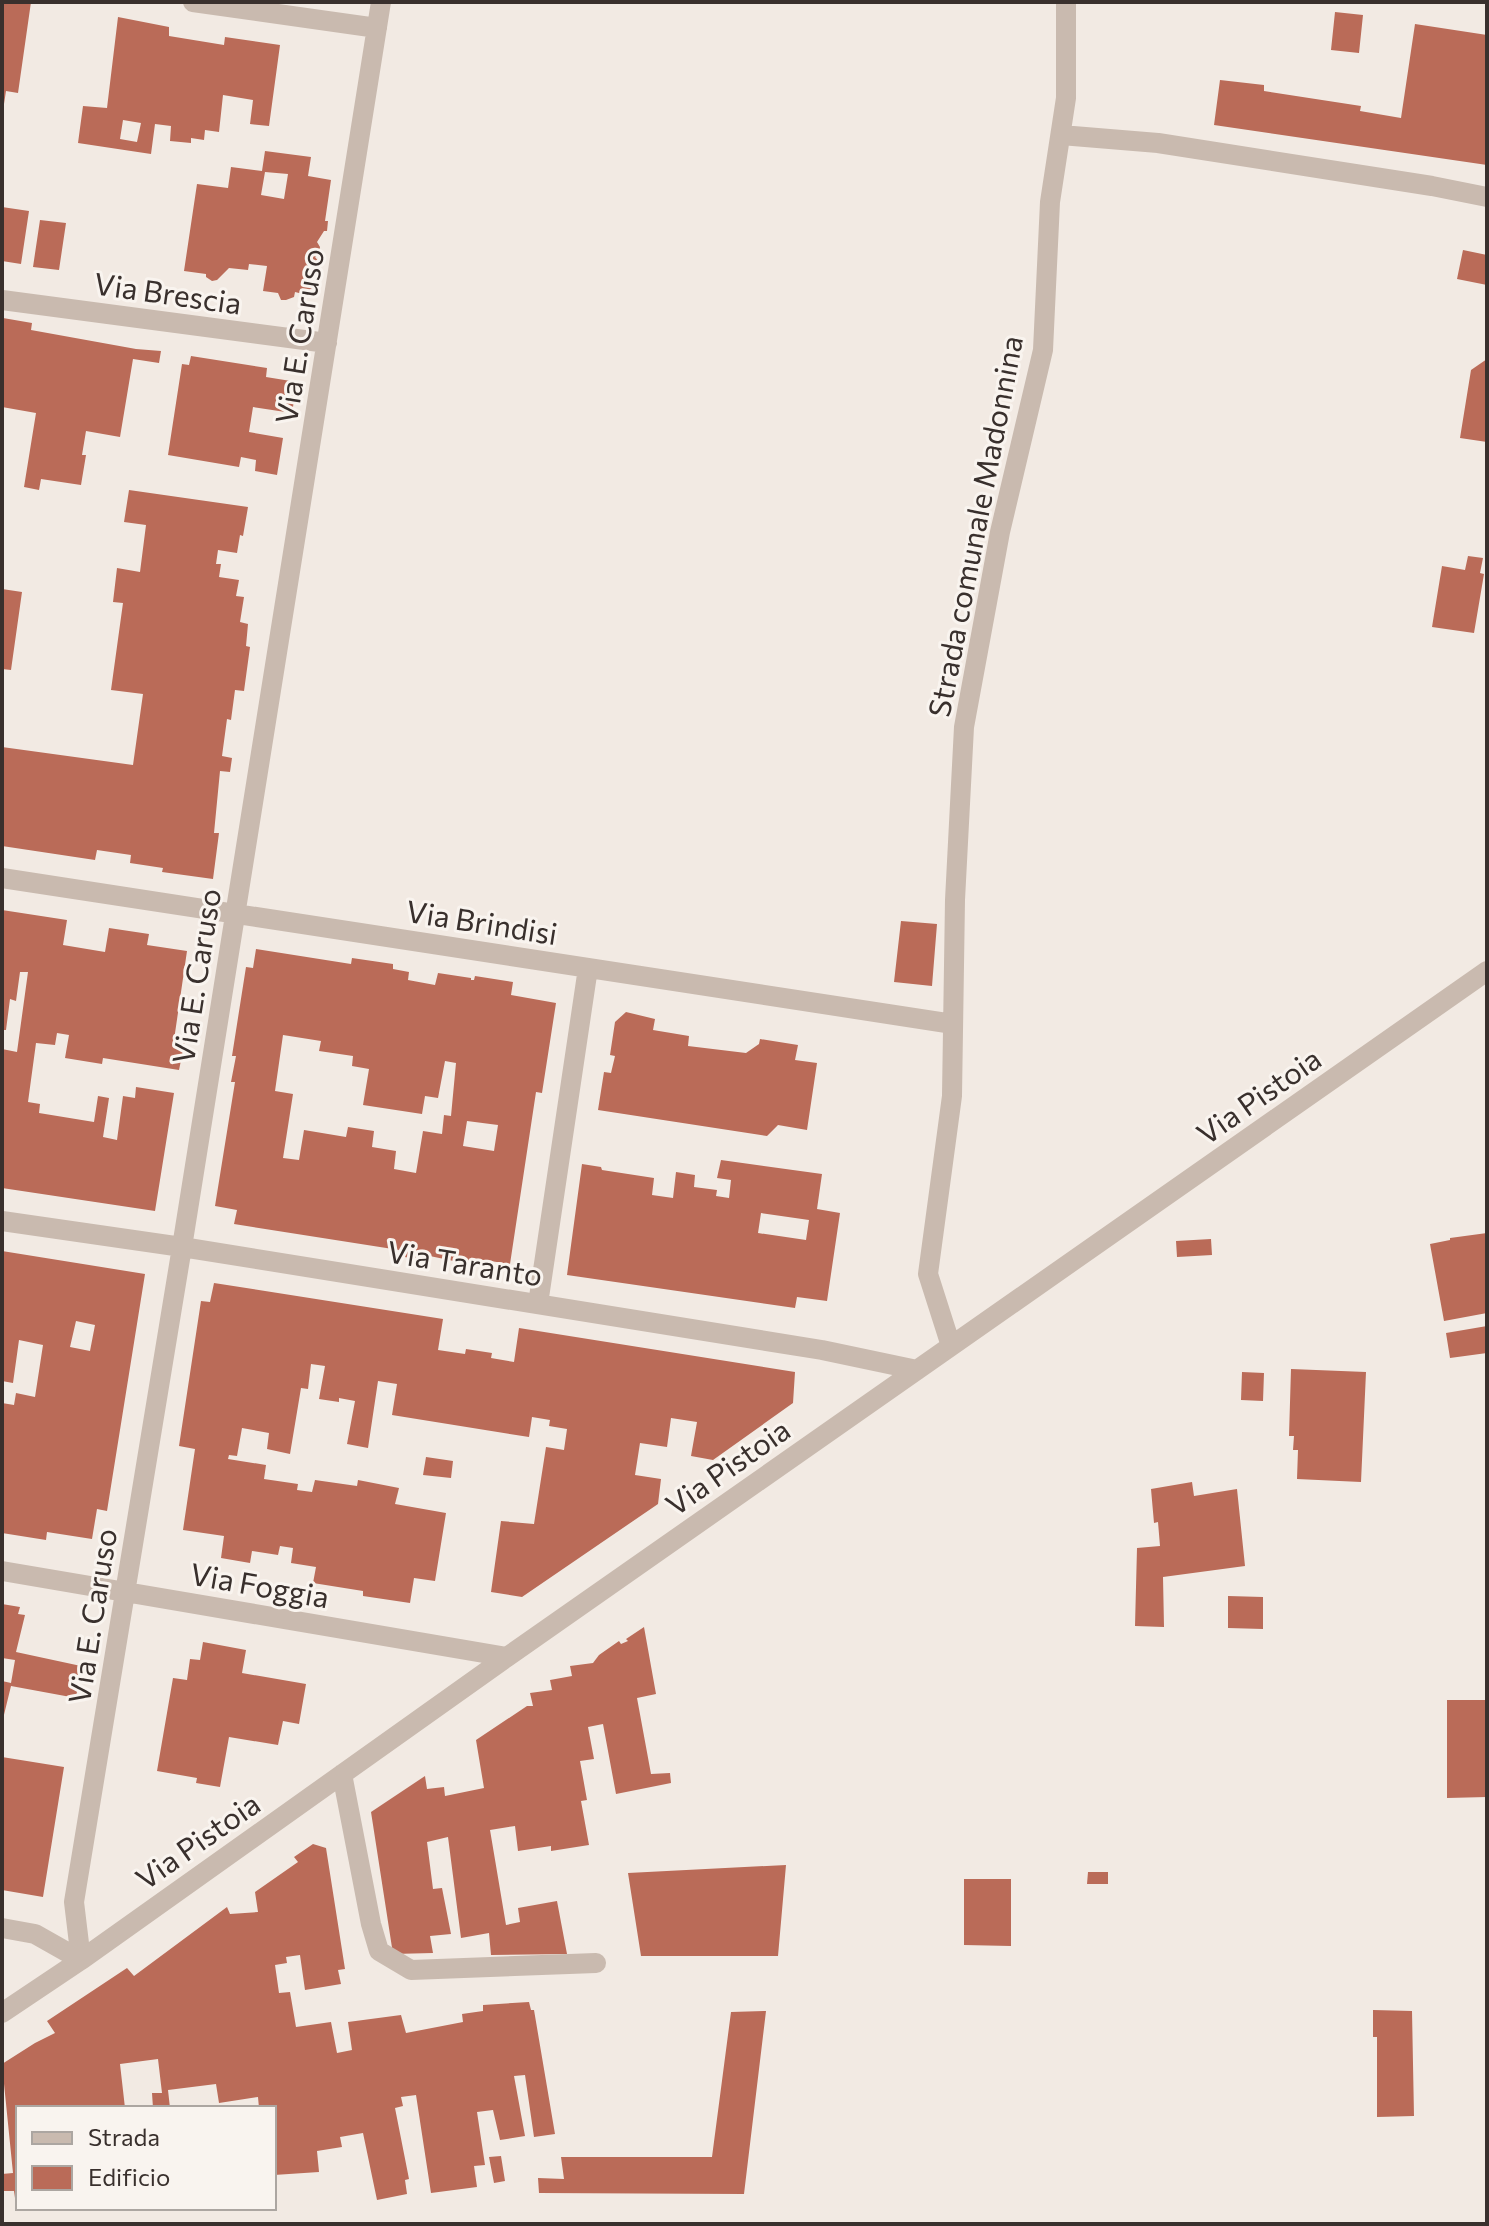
<svg xmlns="http://www.w3.org/2000/svg" width="1489" height="2226" font-family="Commissioner,sans-serif">
<style>
.building{fill:#ba6b58;fill-rule:evenodd}
.lines{fill:none;stroke-linecap:round;stroke-linejoin:round}
.minor{stroke:#c9baaf;stroke-width:20}
.labels{text-anchor:middle;dominant-baseline:central;stroke-width:6;stroke-linejoin:round;paint-order:stroke}
.street-label{font-size:30px;fill:#39302d;stroke:#f9f4ef}
</style>
<rect width="100%" height="100%" fill="#f2eae3"/>
<path class="building" d="M2,2H31L18,93L6,91L4,104H2Z
M1335,12L1363,15L1359,53L1331,50Z
M118,17L169,27V36L224,45L225,37L280,45L269,126L250,124L253,100L223,95L219,132L205,130L204,140L191,138V143L170,141L171,126L155,124L151,154L78,143L83,106L107,108ZM123,120L141,123L137,142L120,139Z
M1415,24L1487,35V165L1214,125L1220,80L1264,85V91L1361,106L1360,111L1401,118Z
M265,151L311,157L308,176L331,180L325,221H328L327,231H324L317,242L320,247L319,254L315,257L319,262L317,269H320L319,279L312,288L303,294L295,292L294,297L286,300H281L278,293L263,291L267,266L249,264L248,270L229,268L217,280L212,281L206,277V274L184,271L197,184L228,188L231,167L262,171ZM265,172L288,174L284,199L261,195Z
M2,207L29,211L21,264L2,261Z
M40,220L66,223L59,270L33,267Z
M1463,250L1487,255V285L1457,279Z
M3,318L32,323L31,330L136,349L161,351L159,363L133,359L120,437L86,431L82,455H86L81,485L41,479L39,490L24,487L36,413L2,407Z
M191,356L267,368L266,377L297,382L292,413L253,407L249,432L283,438L277,475L255,471L256,460L241,457L239,467L168,455L182,364L189,365Z
M1487,359V442L1460,438L1471,370Z
M129,490L248,507L243,536L240,535L237,553L218,550L216,564H221L219,577L239,580L236,596L244,597L240,622L248,624L246,646L250,647L244,691L235,690L231,720L227,719L222,756L232,758L230,772L220,771L214,833H219L213,879L162,872L163,868L130,863L131,855L97,850L95,860L2,846V747L133,765L143,694L111,690L123,603L113,602L117,568L140,572L146,525L124,522Z
M1468,556L1483,558L1480,573L1484,574L1474,633L1432,627L1442,566L1465,570Z
M2,589L22,592L11,670L2,669Z
M2,910L67,920L63,945L105,952L109,928L149,934L147,945L187,951L174,1040L185,1041L179,1070L103,1058L102,1064L65,1058L69,1035L57,1033L55,1045L36,1043L28,1102L40,1104L39,1113L94,1122L98,1096L109,1098L103,1137L117,1140L123,1096L135,1098L136,1087L174,1093L155,1211L2,1188V1049L17,1052L28,972H20L16,1001L10,999L6,1030H2Z
M901,921L937,924L932,986L894,982Z
M256,949L351,964L352,958L393,964V969L409,972L408,980L435,985L438,973L471,978V980H474L475,976L513,982L511,995L556,1003L542,1093L536,1092L510,1264L477,1259H469L468,1264L425,1255L424,1260L398,1256L399,1250L234,1224L237,1210L215,1206L235,1082H231L236,1056H232L246,967L253,968ZM283,1035L321,1041L319,1051L353,1056L352,1066L369,1069L363,1105L422,1114L425,1096L438,1098L445,1061L456,1063L451,1116L444,1115L442,1134L423,1131L416,1173L394,1169L396,1151L372,1147L374,1131L348,1127L346,1137L304,1130L299,1160L283,1158L293,1094L275,1091ZM467,1121L498,1125L494,1151L463,1146Z
M626,1012L655,1019L653,1030L689,1036L688,1046L746,1053L759,1044L760,1039L798,1045L795,1060L817,1063L807,1130L778,1125L767,1136L598,1110L604,1072L611,1073L615,1056L610,1055L615,1022Z
M721,1160L822,1174L817,1209L840,1213L827,1301L797,1297L795,1308L567,1275L582,1164L601,1167L602,1170L654,1178L652,1195L673,1198L676,1172L695,1175L694,1187L717,1190L716,1196L729,1198L731,1180L717,1178ZM761,1213L809,1220L806,1240L758,1233Z
M1487,1233V1313L1444,1321L1430,1244L1450,1240V1238Z
M1211,1239L1212,1255L1177,1257L1176,1241Z
M2,1251L145,1274L107,1511L97,1509L92,1539L47,1532L46,1540L2,1533V1403L14,1405L16,1393L35,1397L43,1345L19,1340L13,1383L2,1381ZM76,1321L95,1325L90,1351L70,1347Z
M214,1283L443,1319L438,1350L465,1354L466,1349L492,1353L491,1358L514,1362L519,1328L795,1372L793,1403L713,1460L691,1456L697,1422L671,1418L667,1447L640,1443L635,1475L661,1479L658,1504L522,1597L491,1592L501,1521L534,1524L546,1447L564,1450L567,1429L549,1426L550,1420L532,1417L529,1437L392,1415L397,1384L378,1381L368,1448L347,1444L355,1401L339,1398V1402L319,1399L325,1366L311,1364L308,1389L301,1388L290,1454L267,1449L269,1433L242,1428L237,1456L229,1455L228,1459L266,1465L264,1479L298,1484L297,1490L312,1492L315,1480L357,1486L358,1480L399,1488L395,1504L446,1513L435,1581L414,1578L410,1603L363,1596V1591L313,1583L316,1567L291,1563L293,1548L280,1546L278,1555L252,1551L250,1563L221,1558L224,1536L183,1530L195,1449L179,1446L201,1301L210,1302Z
M1487,1326V1353L1450,1358L1446,1333Z
M1291,1369L1366,1372L1361,1482L1297,1479L1298,1450H1293L1294,1436H1289Z
M1242,1372L1264,1373L1263,1401L1241,1400Z
M426,1457L453,1461L451,1478L423,1475Z
M1192,1482L1194,1496L1237,1489L1245,1566L1163,1577L1164,1627L1135,1626L1137,1548L1160,1546L1158,1522L1154,1523L1151,1489Z
M1228,1596L1263,1597V1629L1228,1628Z
M2,1604L20,1607L18,1614L25,1615L16,1652L81,1666L76,1698L11,1686L2,1723V1681L11,1683L15,1660L2,1658Z
M644,1627L656,1694L637,1698L651,1774L670,1773L671,1783L616,1794L603,1724L588,1727L594,1759L580,1761L587,1800L581,1801L589,1845L551,1851V1846L518,1851L515,1826L490,1830L506,1925L520,1922L518,1908L557,1901L567,1954L491,1955L489,1933L461,1938L448,1837L427,1842L433,1889L442,1888L451,1934L430,1936L433,1953L393,1954L371,1812L425,1776L427,1789L444,1787L445,1796L484,1788L476,1740L527,1706H533L530,1693L552,1690L550,1680L572,1676L570,1666L593,1663L599,1655L619,1641L621,1644L628,1641L626,1639Z
M203,1642L246,1650L242,1673L306,1684L299,1724L283,1721L278,1745L229,1737L220,1787L196,1783L197,1778L157,1771L173,1678L187,1680L190,1659L200,1660Z
M1447,1700H1487V1797L1447,1798Z
M2,1757L64,1767L43,1897L2,1890Z
M313,1844L326,1848L345,1969L338,1970L341,1984L305,1990L300,1955L286,1957L287,1963L275,1965L279,1993L290,1992L296,2027L331,2022L337,2053L352,2050L348,2022L401,2015L406,2033L463,2022L462,2014L483,2011V2005L529,2002L531,2010H534L555,2134L534,2137L525,2075L514,2076L525,2136L500,2140L493,2110L477,2112L485,2165L474,2166L477,2187L431,2193L416,2095L401,2097L403,2106L395,2108L409,2179L405,2180L407,2194L377,2200L363,2133L340,2137L342,2147L317,2151L319,2172L274,2175V2108H259L258,2097L219,2103L216,2084L168,2090L170,2108H153L152,2093H162L158,2059L120,2064L125,2108H18V2205H16L14,2191H2V2174L13,2173L2,2064L35,2043L55,2033L47,2021L127,1968L134,1976L227,1907L230,1914L258,1912L255,1892L298,1862L294,1857Z
M786,1865L778,1956H641L628,1873Z
M1088,1872H1108V1884H1087Z
M964,1879H1011V1946L964,1945Z
M1373,2010L1412,2011L1414,2116L1377,2117V2037H1373Z
M766,2011L744,2194L539,2193L538,2178L564,2179L561,2157H712L731,2012Z
M501,2156L505,2181L494,2183L489,2157Z"/>
<g class="lines">
<path class="minor" d="M193,2L377,28
M1061,135L1158,143L1432,186L1487,197
M2,300L327,343
M2,878L953,1024
M2,1221L182,1247L822,1350L917,1370
M538,1304L588,968
M951,1346L928,1274L952,1096L955,900L964,727L1000,532L1043,350L1050,202L1066,98V2
M2,1571L507,1657
M342,1774L371,1924L379,1951L411,1970L596,1963
M2,1928L35,1934L81,1960
M81,1960L74,1902L182,1247L381,2
M2,2013L81,1960L507,1657L1487,971"/>
</g>
<g class="labels">
<g class="street-label">
<text transform="translate(168 292) rotate(8)">Via Brescia</text>
<text transform="translate(298 336) rotate(-81)">Via E. Caruso</text>
<text transform="translate(974 526) rotate(-79)">Strada comunale Madonnina</text>
<text transform="translate(482 921) rotate(9)">Via Brindisi</text>
<text transform="translate(195 976) rotate(-81)">Via E. Caruso</text>
<text transform="translate(1258 1095) rotate(-35)">Via Pistoia</text>
<text transform="translate(465 1262) rotate(9)">Via Taranto</text>
<text transform="translate(727 1466) rotate(-35)">Via Pistoia</text>
<text transform="translate(260 1584) rotate(10)">Via Foggia</text>
<text transform="translate(91 1616) rotate(-81)">Via E. Caruso</text>
<text transform="translate(197 1840) rotate(-35)">Via Pistoia</text>
</g>
</g>
<rect width="1489" height="2226" fill="none" stroke="#39302d" stroke-width="8"/>
<rect x="16" y="2106" width="260" height="104" fill="#f9f4ef" stroke="#aca6a1" stroke-width="2"/>
<rect x="32" y="2132" width="40" height="12" fill="#c9baaf" stroke="#aca6a1" stroke-width="2"/>
<text x="88" y="2146" font-size="24" fill="#39302d">Strada</text>
<rect x="32" y="2166" width="40" height="24" fill="#ba6b58" stroke="#aca6a1" stroke-width="2"/>
<text x="88" y="2186" font-size="24" fill="#39302d">Edificio</text>
</svg>
